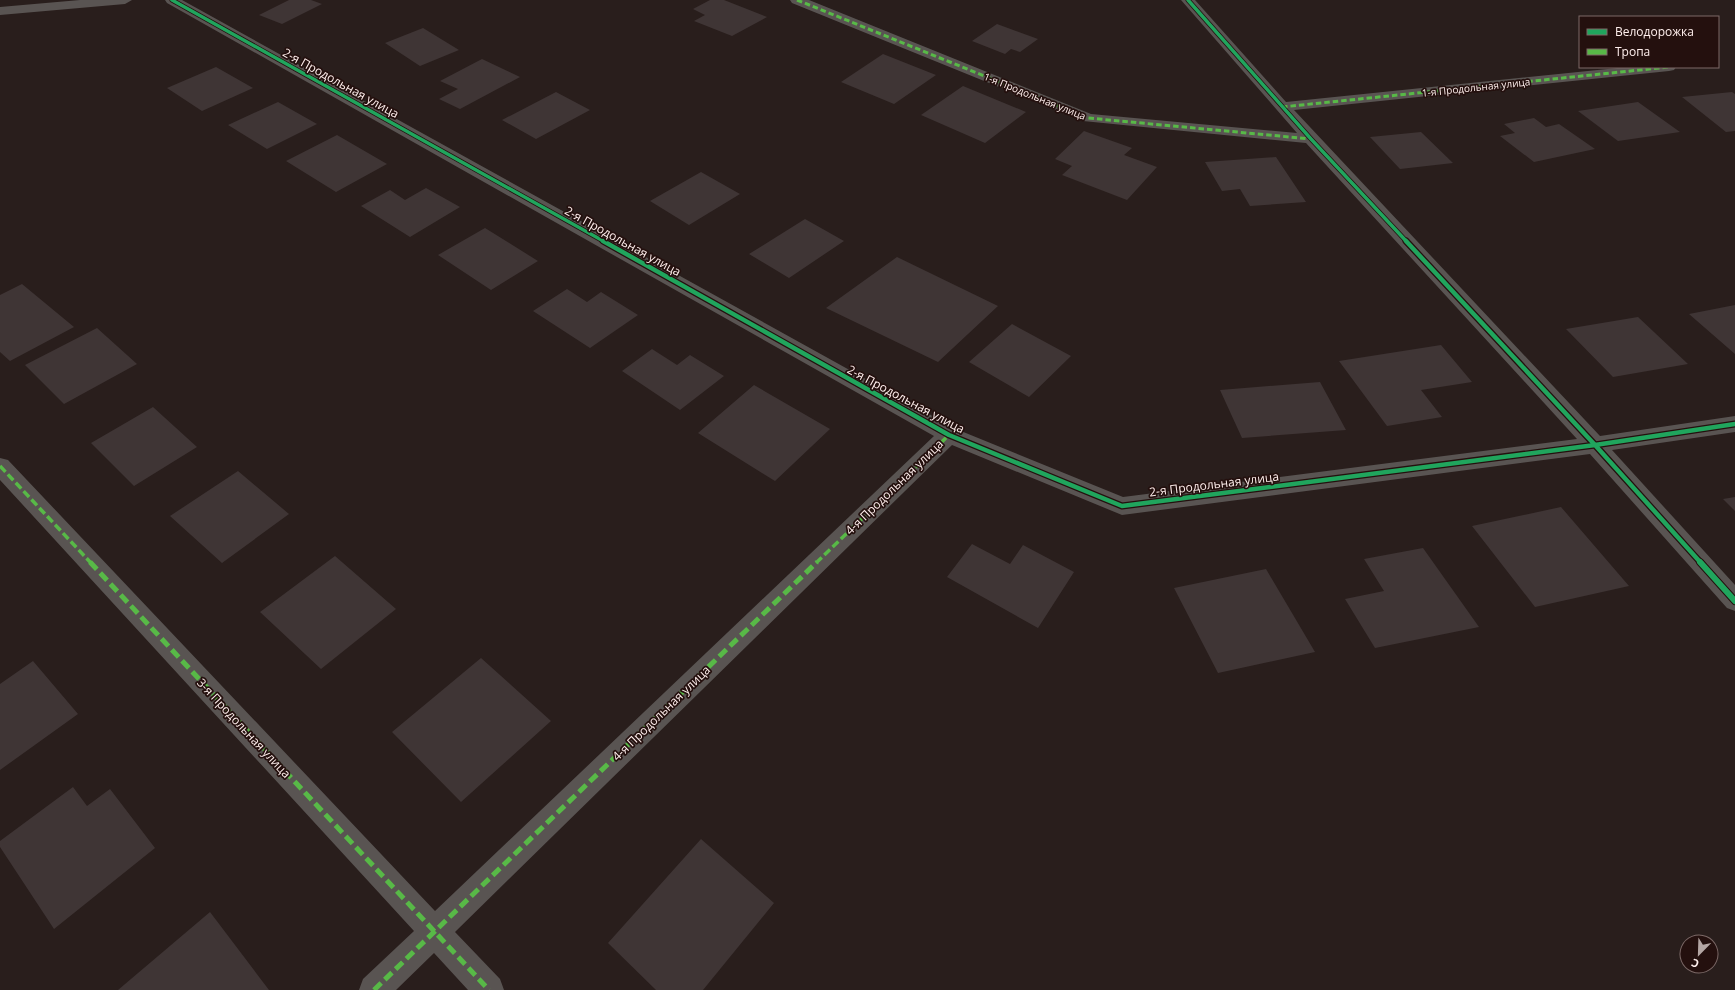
<svg xmlns="http://www.w3.org/2000/svg" width="1735" height="990" font-family="'Open Sans',sans-serif">
<style>
.building{fill:#3f3535}
.lines{fill:none;stroke-linecap:round;stroke-linejoin:round}
.minor{fill:#595452;fill-rule:evenodd}
.quiet-far2{stroke:#58b947;stroke-width:3;stroke-dasharray:5.5 3;stroke-linecap:butt}
.quiet-far1{stroke:#58b947;stroke-width:3.5;stroke-dasharray:8 3.5;stroke-linecap:butt}
.quiet{stroke:#58b947;stroke-width:5;stroke-dasharray:10 5;stroke-linecap:butt}
.cycleway-far2-casing{stroke:#24100e;stroke-width:5}
.cycleway-far1-casing{stroke:#24100e;stroke-width:7}
.cycleway-casing{stroke:#24100e;stroke-width:8}
.cycleway-far2{stroke:#20a55d;stroke-width:3.5}
.cycleway-far1{stroke:#20a55d;stroke-width:4.5}
.cycleway{stroke:#20a55d;stroke-width:6}
.labels{text-anchor:middle;dominant-baseline:central;stroke-width:3.5;stroke-linejoin:round;paint-order:stroke}
.far-street-label{font-size:10px;fill:#ffefed;stroke:#24100e}
.street-label{font-size:12px;fill:#ffefed;stroke:#24100e}
</style>
<rect width="100%" height="100%" fill="#291e1c"/>
<path class="building" d="M289,0H311L322,4L282,24L259,15Z
M710,0H724L767,17L732,36L694,21L705,15L693,9Z
M997,24L1038,39L1020,52L1011,49L1005,54L972,41Z
M423,28L459,50L420,66L385,43Z
M883,54L936,75L894,104L841,82Z
M482,59L520,77L460,109L439,99L458,89L440,81Z
M216,67L253,88L202,111L167,88Z
M963,86L1026,112L985,143L921,115Z
M556,92L590,110L536,139L502,120Z
M1732,92L1735,94V131L1726,132L1682,97Z
M278,102L317,124L267,149L228,125Z
M1638,102L1680,132L1618,141L1578,111Z
M1534,118L1546,127L1559,124L1595,149L1534,162L1500,136L1515,133L1504,124Z
M1084,131L1132,148L1124,155L1157,167L1127,200L1062,175L1072,166L1055,159Z
M1421,132L1453,163L1400,169L1370,137Z
M337,135L387,164L336,192L286,161Z
M1276,157L1306,202L1250,206L1240,189L1222,191L1205,162Z
M701,172L740,194L689,225L650,201Z
M426,188L460,207L410,237L361,206L390,190L405,200Z
M805,219L844,241L789,278L749,254Z
M485,228L538,261L491,290L438,255Z
M897,257L998,306L938,362L826,308Z
M22,284L74,327L10,361L0,352V295Z
M567,289L587,302L601,292L638,315L590,348L533,311Z
M1735,305V354L1689,314Z
M1638,317L1688,364L1613,377L1566,329Z
M1012,324L1071,356L1029,397L969,362Z
M97,328L137,364L64,404L25,365Z
M1441,345L1472,382L1421,390L1442,417L1387,426L1339,361Z
M652,349L677,365L690,355L724,376L680,410L622,371Z
M1320,382L1346,430L1242,438L1220,390Z
M754,385L830,429L775,481L698,433Z
M153,407L197,447L134,486L91,443Z
M238,471L289,514L222,563L170,516Z
M1735,497V511L1723,499Z
M1561,507L1629,586L1535,607L1472,526Z
M972,544L1010,564L1023,545L1074,572L1038,628L947,577Z
M1423,548L1479,627L1375,648L1345,599L1384,591L1364,559Z
M335,556L396,609L321,669L260,612Z
M1266,569L1315,652L1218,673L1174,588Z
M481,658L551,721L461,802L392,732Z
M33,661L78,714L0,770V684Z
M73,787L87,806L110,789L155,848L54,929L0,847V841Z
M701,839L774,903L703,990H656L608,943Z
M210,912L269,990H118Z"/>
<g class="lines">
<path class="minor" d="M80,0H132L125,4L0,15V7Z
M165,0H182L956,429L1123,497L1577,439L1306,143L1083,121L792,3L790,0H809L1091,114L1297,133L1181,0H1195L1286,102L1627,67H1676L1674,70L1669,71L1294,110L1600,436L1735,416V432L1612,450L1735,585V611L1727,608L1590,454L1122,515L952,445L455,932L500,979L504,990H468L434,953L396,990H359L363,979L414,931L0,480V458L8,460L435,911L934,436L167,3Z"/>
<path class="quiet-far2" d="M797,0L1088,118L1311,139
M1282,107L1669,67"/>
<path class="quiet-far1" d="M0,466L91,563
M816,563L949,435"/>
<path class="quiet" d="M90,562L489,990
M374,990L817,562"/>
<defs>
<path id="cycleway-far2" d="M172,0L605,242
M1188,0L1311,139L1407,242"/>
<path id="cycleway-far1" d="M603,241L949,435L1122,506L1595,445L1735,424
M1406,241L1595,445L1701,563"/>
<path id="cycleway" d="M1700,562L1735,601"/>
</defs>
<use href="#cycleway-far2" class="cycleway-far2-casing"/>
<use href="#cycleway-far1" class="cycleway-far1-casing"/>
<use href="#cycleway" class="cycleway-casing"/>
<use href="#cycleway-far2" class="cycleway-far2"/>
<use href="#cycleway-far1" class="cycleway-far1"/>
<use href="#cycleway" class="cycleway"/>
</g>
<g class="labels">
<g class="far-street-label">
<text transform="translate(1476 87) rotate(-6)">1-я Продольная улица</text>
<text transform="translate(1035 96) rotate(22)">1-я Продольная улица</text>
</g>
<g class="street-label">
<text transform="translate(341 83) rotate(29)">2-я Продольная улица</text>
<text transform="translate(623 241) rotate(29)">2-я Продольная улица</text>
<text transform="translate(906 399) rotate(28)">2-я Продольная улица</text>
<text transform="translate(1214 484) rotate(-7)">2-я Продольная улица</text>
<text transform="translate(894 487) rotate(-44)">4-я Продольная улица</text>
<text transform="translate(661 713) rotate(-44)">4-я Продольная улица</text>
<text transform="translate(244 728) rotate(47)">3-я Продольная улица</text>
</g>
</g>
<rect x="1579" y="16" width="140" height="52" fill="#24100e" stroke="#7c6967"/>
<rect x="1587" y="29" width="20" height="6" fill="#20a55d" stroke="#7c6967"/>
<text x="1615" y="36" font-size="12" fill="#ffefed">Велодорожка</text>
<rect x="1587" y="49" width="20" height="6" fill="#58b947" stroke="#7c6967"/>
<text x="1615" y="56" font-size="12" fill="#ffefed">Тропа</text>
<g transform="translate(1699 954) rotate(203)"><circle r="19" fill="#24100e" stroke="#7c6967"/>
<path d="M0-3L7 15L0 10L-7 15Z" fill="#b4a6a4"/>
<text y="-6" font-size="11" font-weight="bold" text-anchor="middle" fill="#ffefed">С</text>
</g>
</svg>
